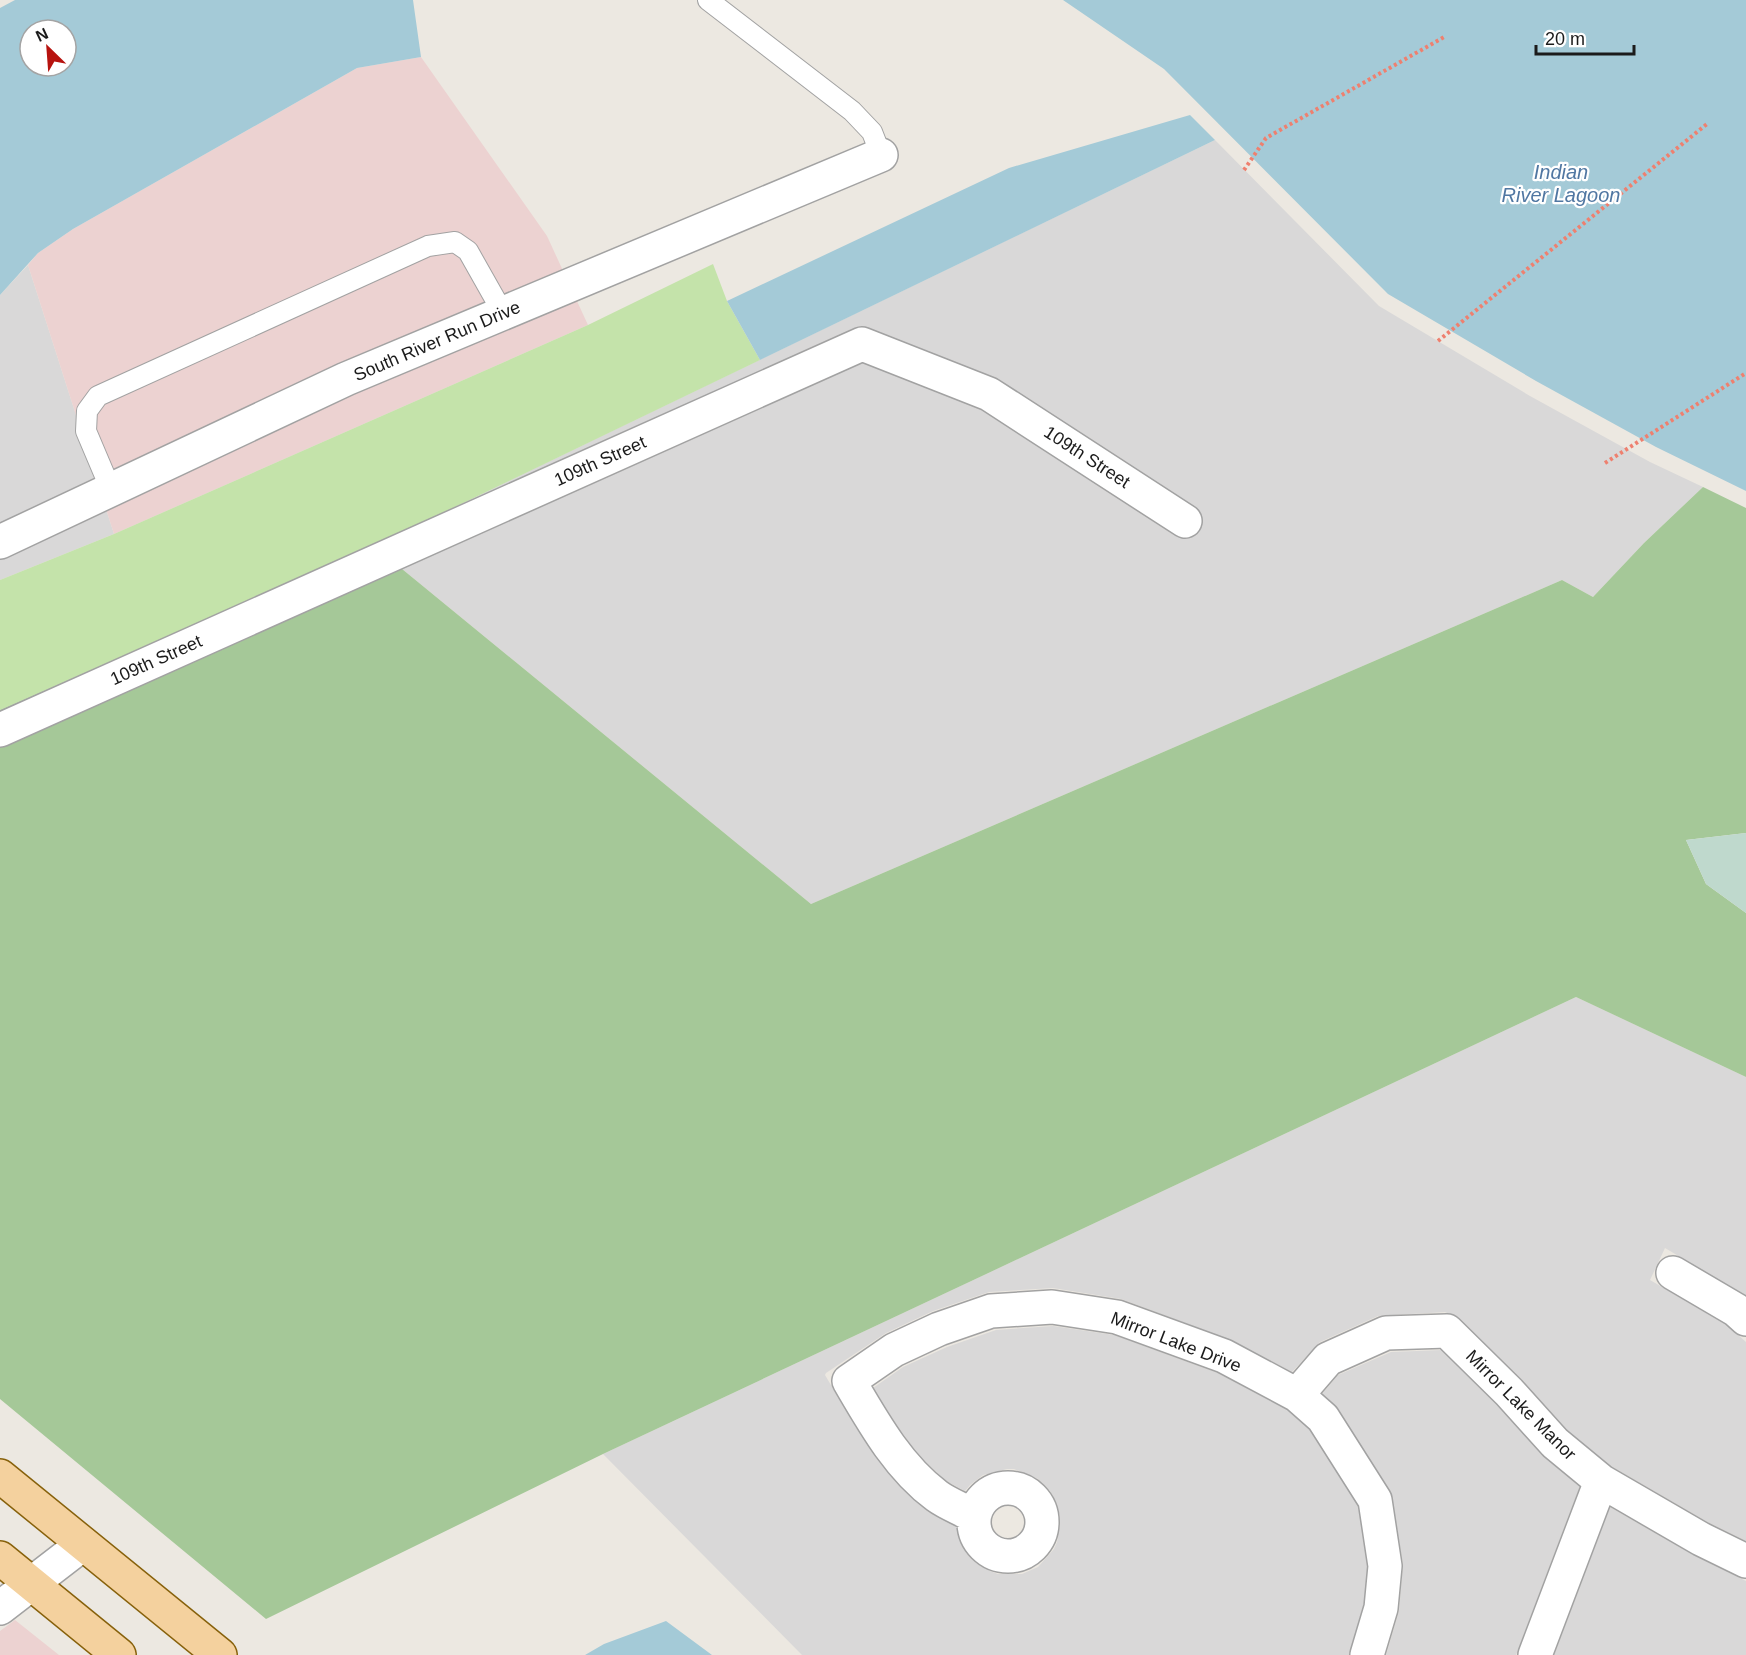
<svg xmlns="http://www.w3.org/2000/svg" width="1746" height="1655" font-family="Arial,sans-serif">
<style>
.residential{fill:#d9d8d8}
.commercial{fill:#ecd2d1}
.grass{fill:#c4e3aa}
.forest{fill:#a5c898}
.wetland{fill:#bfd9cd}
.water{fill:#a4cad7;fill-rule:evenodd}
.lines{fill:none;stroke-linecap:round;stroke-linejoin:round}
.service-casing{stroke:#a2a2a2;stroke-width:22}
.minor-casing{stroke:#a2a2a2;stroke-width:36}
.primary-casing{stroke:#87610b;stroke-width:36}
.path{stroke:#ee806f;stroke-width:4;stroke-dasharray:3 3;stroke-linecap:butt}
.service{stroke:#fff;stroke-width:20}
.minor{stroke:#fff;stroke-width:33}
.primary{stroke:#f4d19e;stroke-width:33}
.labels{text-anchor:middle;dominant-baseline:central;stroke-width:4.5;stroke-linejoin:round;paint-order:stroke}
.street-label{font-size:18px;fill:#1b1b1b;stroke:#fff}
.water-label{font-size:20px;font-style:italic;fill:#5077a2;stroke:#fff}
</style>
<rect width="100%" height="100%" fill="#ece8e1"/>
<path class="residential" d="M1215,140L1379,306L1530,396L1650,462L1703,487L1644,543L1593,597L1562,580L811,904L374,546Z
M28,265L114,534L0,580V295Z
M1576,997L1746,1077V1296L1665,1248L1650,1280L1727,1325L1746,1342V1541L1707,1522L1609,1465L1566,1430L1521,1379L1458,1318L1445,1312L1378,1316L1320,1342L1292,1372L1228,1339L1121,1299L1053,1288L989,1292L933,1311L886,1333L826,1373L825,1375L857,1429L893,1478L927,1511L958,1527L960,1541L969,1556L976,1563L990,1571L998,1574H1022L1038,1567L1054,1549L1057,1542L1060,1525V1516L1055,1500L1050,1491L1038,1479L1014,1469H1007L983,1475L970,1485L965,1491L946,1481L918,1455L884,1408L873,1388L903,1367L947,1347L996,1330L1053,1326L1114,1335L1218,1373L1288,1410L1311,1430L1358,1505L1368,1565L1364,1603L1349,1655H802L603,1454Z
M1442,1350L1498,1405L1543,1455L1580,1486L1516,1655H1386L1399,1611L1403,1564L1392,1498L1389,1490L1337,1408L1322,1394L1338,1375L1391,1352Z
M1610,1507L1694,1555L1746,1581V1655H1554Z"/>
<path class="commercial" d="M421,57L547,236L588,325L114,534L28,265L38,253L73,229L357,68Z
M15,1620L59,1655H0V1631Z"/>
<path class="grass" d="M713,264L727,301L760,360L374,546L0,710V580L114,534L588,325Z"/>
<path class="forest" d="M1703,487L1746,508V833L1686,840L1706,884L1746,913V1077L1576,997L603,1454L266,1619L0,1399V710L374,546L811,904L1562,580L1593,597L1644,543Z"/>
<path class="wetland" d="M1746,833V913L1706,884L1686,840Z"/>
<path class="water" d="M15,0H413L421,57L357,68L73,229L38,253L0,295V8ZM30,30H66V66H30Z
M1063,0H1746V491L1656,447L1536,381L1388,294L1164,69Z
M1190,115L1215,140L760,360L727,301L1009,168Z
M666,1621L712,1655H585L604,1644Z"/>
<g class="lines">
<defs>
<path id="service" d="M708,0L852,111L872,132L881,155
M111,490L86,431L87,411L98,396L428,246L455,242L468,251L503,313"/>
<path id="minor" d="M0,542L346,379L881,155
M0,730L862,344L989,394L1185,521
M1673,1273L1736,1310L1746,1319
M1297,1395L1328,1359L1386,1333L1447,1331L1509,1392L1555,1443L1601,1481L1701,1539L1746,1561
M974 1522a34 34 0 1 1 68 0a34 34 0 1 1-68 0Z
M974,1516C962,1509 948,1504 937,1496C898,1467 873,1422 849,1381L894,1350L939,1329L991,1311L1052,1307L1117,1317L1224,1356L1297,1395L1323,1418L1375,1500L1385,1566L1381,1608L1367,1655
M0,1608L83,1544
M1535,1655L1601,1481"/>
<path id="primary" d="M0,1476L220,1655
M0,1558L119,1655"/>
</defs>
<use href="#service" class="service-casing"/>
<use href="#minor" class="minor-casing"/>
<use href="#primary" class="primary-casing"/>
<path class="path" d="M1244,170L1266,138L1446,36
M1438,341L1707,124
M1605,463L1746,373"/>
<use href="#service" class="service"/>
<use href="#minor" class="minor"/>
<use href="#primary" class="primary"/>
</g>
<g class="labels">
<g class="street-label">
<text transform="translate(437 341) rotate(-23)">South River Run Drive</text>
<text transform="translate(1087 457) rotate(33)">109th Street</text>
<text transform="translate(600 461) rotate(-24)">109th Street</text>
<text transform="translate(156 660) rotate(-24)">109th Street</text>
<text transform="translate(1176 1342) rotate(21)">Mirror Lake Drive</text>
<text transform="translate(1521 1405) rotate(45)">Mirror Lake Manor</text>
</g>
<g class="water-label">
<text x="1561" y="172">Indian<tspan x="1561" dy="23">River Lagoon</tspan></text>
</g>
</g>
<g transform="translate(48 48) rotate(335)"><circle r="28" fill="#ffffff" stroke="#a4a4a4" stroke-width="1.5"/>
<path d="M0-4.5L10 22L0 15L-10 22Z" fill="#b7130f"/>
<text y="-9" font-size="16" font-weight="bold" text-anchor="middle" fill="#1b1b1b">N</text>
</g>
<path d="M1536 45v9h98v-9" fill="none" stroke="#1b1b1b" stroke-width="3"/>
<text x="1545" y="45" font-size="18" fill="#1b1b1b" stroke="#ffffff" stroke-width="4.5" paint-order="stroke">20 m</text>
</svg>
